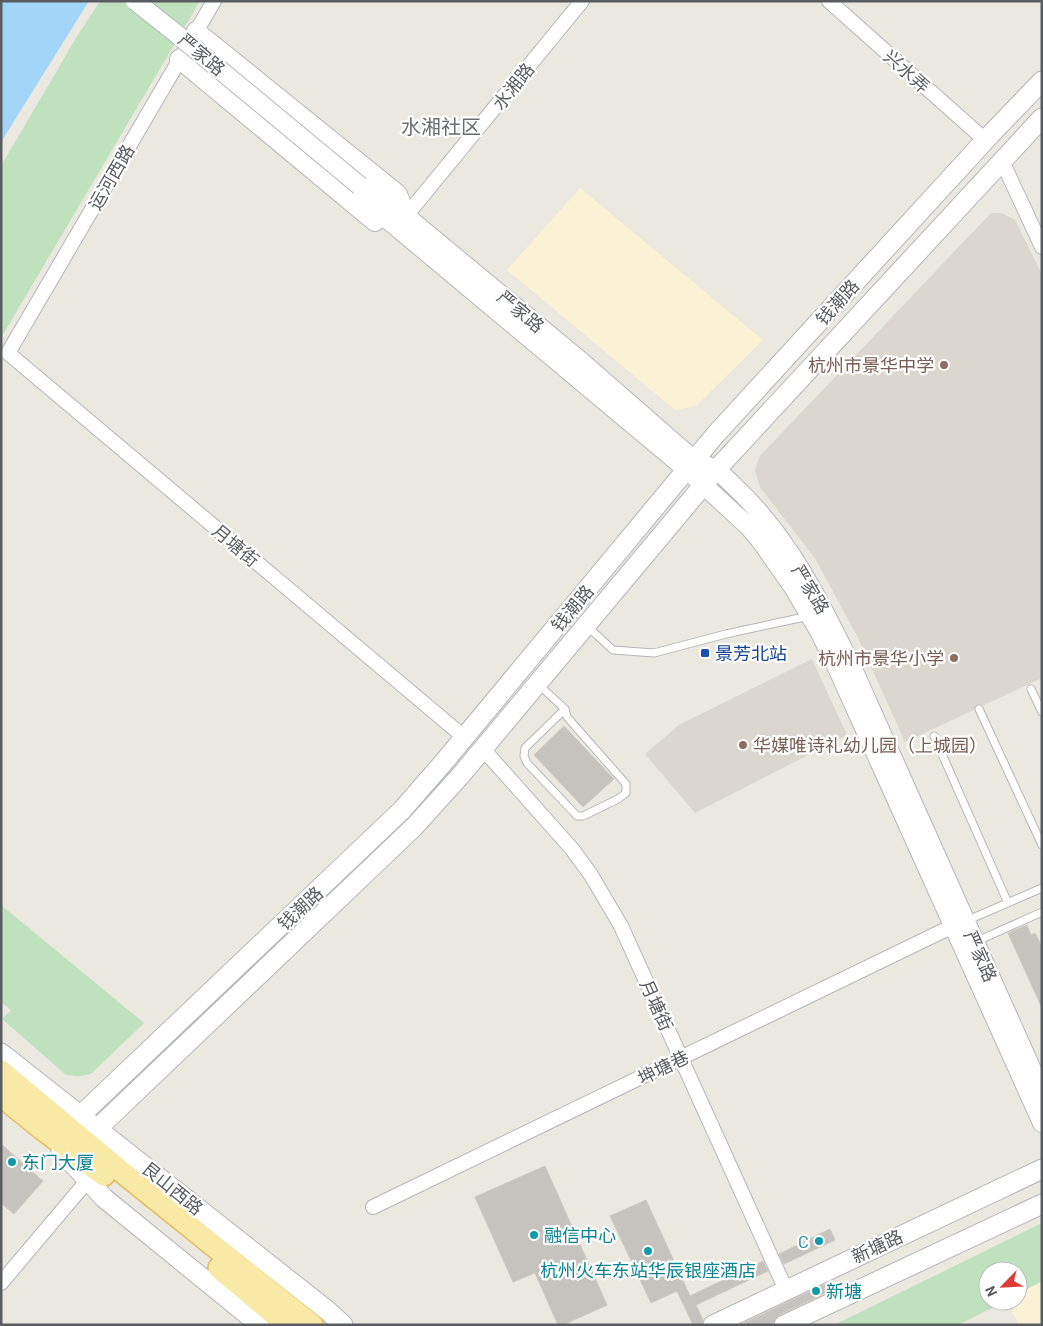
<svg xmlns="http://www.w3.org/2000/svg" width="1043" height="1326" font-family="Barlow,'Noto Sans SC',sans-serif">
<style>
.commercial{fill:#fbf1d5}
.education{fill:#dbd7ce}
.green{fill:#bfe1be}
.water{fill:#a2d5f8}
.building{fill:#c6c3be;stroke:#cfc9bf}
.lines{fill:none;stroke-linecap:round;stroke-linejoin:round}
.service-casing{stroke:#b3b6ba;stroke-width:9}
.minor-casing{stroke:#b3b6ba;stroke-width:16}
.tertiary-casing{stroke:#b3b6ba;stroke-width:20}
.secondary-casing{stroke:#b2b5ba;stroke-width:21}
.primary-casing{stroke:#e6bc5d;stroke-width:24}
.service{stroke:#fff;stroke-width:7}
.minor{stroke:#fff;stroke-width:14}
.tertiary{stroke:#fff;stroke-width:18}
.secondary{stroke:#fff;stroke-width:19}
.primary{stroke:#f9e9a7;stroke-width:21}
.tertiary-bridge-casing{stroke:#b3b6ba;stroke-width:20;stroke-linecap:butt}
.tertiary-bridge{stroke:#fff;stroke-width:18}
.education-dot{fill:#8d6e63;stroke:#fff;stroke-width:2}
.transit-dot{fill:#1a4fb4;stroke:#fff;stroke-width:2}
.culture-dot{fill:#0f9aa8;stroke:#fff;stroke-width:2}
.labels{text-anchor:middle;dominant-baseline:central;stroke-width:4.5;stroke-linejoin:round;paint-order:stroke}
.street-label{font-size:18px;fill:#595c60;stroke:#fff}
.education-label{font-size:18px;fill:#785e54;stroke:#fff;text-anchor:end}
.transit-label{font-size:18px;fill:#164399;stroke:#fff;text-anchor:start}
.culture-label{font-size:18px;fill:#0d838f;stroke:#fff;text-anchor:start}
.quarter-label{font-size:20px;fill:#6a6e72;stroke:#fff}
</style>
<rect width="100%" height="100%" fill="#ebe8e0"/>
<path class="commercial" d="M580,188L763,340L696,406L675,410L507,270Z
M1042,1281V1325H1019L1007,1301H1018V1294Z"/>
<path class="education" d="M991,213H1002L1015,220L1042,274V678L905,742L858,638L816,560L760,487L755,471L759,457Z
M812,659L847,735L695,813L645,754L679,725Z"/>
<path class="green" d="M100,1H200L1,338V166L76,38Z
M1,905L144,1023L92,1073C82,1077 75,1077 65,1074L2,1019L11,1010L1,1002Z
M1042,1223V1281L1018,1294V1271H988V1301H1006L958,1325H834Z"/>
<path class="water" d="M1,1H89L1,142Z"/>
<path class="building" d="M564,726L614,779L583,807L534,755Z
M1027,925L1031,935L1035,933L1042,947V1008L1008,933Z
M1,1144L43,1181L14,1214L1,1203Z
M545,1166L607,1305L563,1325H558L535,1273L513,1282L475,1197Z
M646,1200L690,1296L763,1261L768,1271L696,1305L703,1320L702,1325H693L677,1291L651,1303L610,1216Z
M830,1229L835,1240L784,1264L779,1254Z
M832,1281L836,1288L779,1315L775,1319L773,1325H740Z"/>
<g class="lines">
<defs>
<path id="service" d="M587,626L613,650L654,653L726,634L809,616
M539,685L565,709L567,717L626,784V793L618,799L583,816H577L527,763L524,756L525,748L565,709
M1031,689L1042,712
M979,709L1042,845
M934,736L1008,903
M966,921L1042,888
M975,942L1042,912"/>
<path id="minor" d="M214,1L8,353L464,737
M829,1L985,140
M1002,161L1042,247
M406,216L582,1
M483,749L572,849L591,875L621,926L786,1290
M373,1207L953,926
M1,1283L88,1180"/>
<path id="tertiary" d="M196,31L398,194L406,215
M179,59L375,222
M360,186L370,205L686,469L748,526L760,540L793,587L820,633L838,670L1042,1123
M360,186L378,193L406,216L582,362L694,460C701,463 709,466 715,469C722,474 729,481 735,487C788,536 822,605 853,669L1042,1092"/>
<path id="secondary" d="M1,1053L328,1311L343,1325
M81,1115L402,810L443,763L716,434L990,135L1042,81
M98,1128L414,827L461,775L716,470L1042,118
M61,1151L104,1198L260,1325
M713,1325L1042,1169
M784,1325L1042,1204"/>
<path id="primary" d="M1,1071L117,1168L312,1325
M1,1096L42,1129L104,1175
M219,1268L287,1325"/>
</defs>
<use href="#service" class="service-casing"/>
<use href="#minor" class="minor-casing"/>
<use href="#tertiary" class="tertiary-casing"/>
<use href="#secondary" class="secondary-casing"/>
<use href="#primary" class="primary-casing"/>
<use href="#service" class="service"/>
<use href="#minor" class="minor"/>
<use href="#tertiary" class="tertiary"/>
<use href="#secondary" class="secondary"/>
<use href="#primary" class="primary"/>
<defs>
<path id="tertiary-bridge" d="M135,1L178,35L360,186"/>
</defs>
<use href="#tertiary-bridge" class="tertiary-bridge-casing"/>
<use href="#tertiary-bridge" class="tertiary-bridge"/>
</g>
<g class="education-dot">
<circle cx="944" cy="365" r="5"/>
<circle cx="954" cy="658" r="5"/>
<circle cx="743" cy="745" r="5"/>
</g>
<rect class="transit-dot" x="700" y="648" width="10" height="10" rx="2.5"/>
<g class="culture-dot">
<circle cx="12" cy="1162" r="5"/>
<circle cx="534" cy="1235" r="5"/>
<circle cx="819" cy="1241" r="5"/>
<circle cx="648" cy="1251" r="5"/>
<circle cx="816" cy="1291" r="5"/>
</g>
<g class="labels">
<g class="street-label">
<text transform="translate(202 54) rotate(40)">严家路</text>
<text transform="translate(907 71) rotate(42)">兴水弄</text>
<text transform="translate(513 86) rotate(-51)">水湘路</text>
<text transform="translate(111 177) rotate(-60)">运河西路</text>
<text transform="translate(837 302) rotate(-48)">钱潮路</text>
<text transform="translate(521 311) rotate(40)">严家路</text>
<text transform="translate(236 545) rotate(40)">月塘街</text>
<text transform="translate(811 589) rotate(59)">严家路</text>
<text transform="translate(572 608) rotate(-50)">钱潮路</text>
<text transform="translate(300 908) rotate(-43)">钱潮路</text>
<text transform="translate(981 956) rotate(66)">严家路</text>
<text transform="translate(657 1005) rotate(66)">月塘街</text>
<text transform="translate(663 1067) rotate(-26)">坤塘巷</text>
<text transform="translate(173 1188) rotate(39)">艮山西路</text>
<text transform="translate(877 1246) rotate(-25)">新塘路</text>
</g>
<g class="education-label">
<text x="934" y="365">杭州市景华中学</text>
<text x="944" y="658">杭州市景华小学</text>
<text x="753" y="745" text-anchor="start">华媒唯诗礼幼儿园（上城园）</text>
</g>
<g class="transit-label">
<text x="715" y="653">景芳北站</text>
</g>
<g class="culture-label">
<text x="22" y="1162">东门大厦</text>
<text x="544" y="1235">融信中心</text>
<text x="809" y="1241" text-anchor="end">C</text>
<text x="648" y="1270" text-anchor="middle">杭州火车东站华辰银座酒店</text>
<text x="826" y="1291">新塘</text>
</g>
<g class="quarter-label">
<text x="441" y="126">水湘社区</text>
</g>
</g>
<rect width="1043" height="1326" fill="none" stroke="#595c60" stroke-width="5"/>
<g transform="translate(1003 1286) rotate(246)"><circle r="24" fill="#ffffff" stroke="#bdbebf"/>
<path d="M0-4L9 19L0 12L-9 19Z" fill="#dc3d35"/>
<text y="-8" font-size="14" font-weight="bold" text-anchor="middle" fill="#595c60">N</text>
</g>
</svg>
